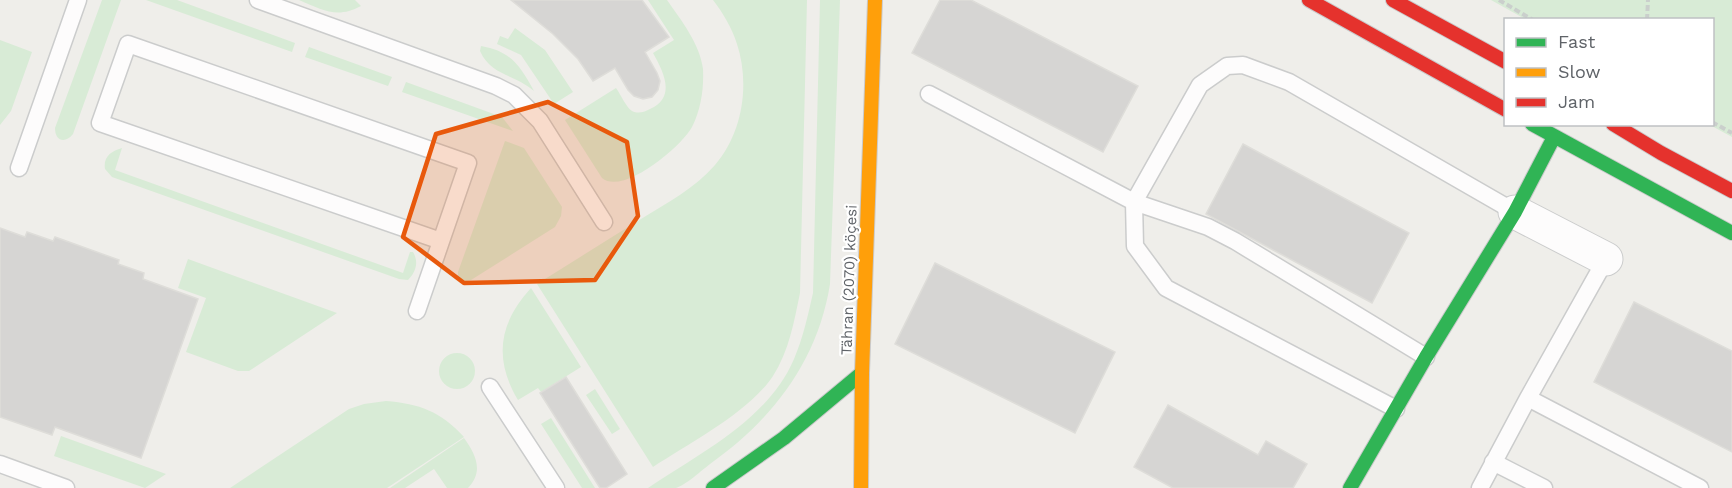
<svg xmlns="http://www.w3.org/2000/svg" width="1732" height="488" font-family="'Work Sans',sans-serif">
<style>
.green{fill:#d8ebd6}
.building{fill:#d6d5d3;stroke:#deddd9;stroke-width:1.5}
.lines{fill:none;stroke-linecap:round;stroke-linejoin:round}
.lane-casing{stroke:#cbcccc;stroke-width:19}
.street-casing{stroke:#cbcccc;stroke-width:35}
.fast-casing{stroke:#cacacb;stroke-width:16}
.slow-casing{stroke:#cacacb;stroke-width:16}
.jam-casing{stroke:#cacacb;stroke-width:16}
.path{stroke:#cacfcc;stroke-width:4;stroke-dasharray:6 3;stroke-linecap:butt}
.lane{stroke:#fdfcfc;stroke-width:16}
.street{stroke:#fdfcfc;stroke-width:33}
.fast{stroke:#30b455;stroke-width:14}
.slow{stroke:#ff9f0a;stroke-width:14}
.jam{stroke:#e5322d;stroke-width:14}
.marked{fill:#e8590c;fill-opacity:0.2;stroke:#e8590c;stroke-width:4.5;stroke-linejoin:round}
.labels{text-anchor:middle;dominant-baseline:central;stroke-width:4.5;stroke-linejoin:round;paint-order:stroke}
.street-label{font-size:15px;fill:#5f6368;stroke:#fff}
</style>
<rect width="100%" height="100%" fill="#efeeea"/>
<path class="green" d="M102,0H121L73,134C65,144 55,141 55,128Z
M146,0H177L295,43L292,52Z
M299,0H355L361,6C337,19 323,10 299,0Z
M648,0H667C681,20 700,44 703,69C704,88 701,110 692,127C682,146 623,196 602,178L565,120L616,88C621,95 626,107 632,111C638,114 645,112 650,109C677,97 663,71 653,53L674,40Z
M713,0H807L800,293C794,322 789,351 773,376C749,412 690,443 653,467L537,284C572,262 606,241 641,219C667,203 695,188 715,165C743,133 750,84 737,44C732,28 723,13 713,0Z
M820,0H840L830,284C818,361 772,420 710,464C702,470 686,485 676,488C668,488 656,488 648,488C700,453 768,420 794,359C803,338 808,315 813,293Z
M1491,0H1732V137L1710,125L1712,124V20L1525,19Z
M515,28L545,50L573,92L554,104L521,55L497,44L500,36L508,39Z
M0,40L32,52L11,111L0,125Z
M481,46C511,51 520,66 534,91C515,74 491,76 480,51Z
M309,47L392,77L388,86L305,57Z
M406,82L502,117L513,131L402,92Z
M505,141L524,148L562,207L561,216L555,227L471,280L462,282L458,279V272Z
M122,148L115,170L403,273L410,252H413C419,262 416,272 408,280L399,279L112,177L105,169C103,157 111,151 122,148Z
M188,259L337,313L249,371H238L186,352L206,298L178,288Z
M531,288L581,367L541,392L538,388L518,400C494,360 498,324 531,288Z
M439 371a18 18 0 1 1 36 0a18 18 0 1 1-36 0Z
M595,389L620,429L612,434L586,395Z
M386,401C420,404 440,411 464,437L387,488H230L349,409L364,404Z
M551,418L595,488H582L541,424Z
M61,436L166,474L145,488L54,456Z
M464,438C476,455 484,471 468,488H447L434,469L405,488H390Z"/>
<path class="building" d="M511,0H642L669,37L645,52L657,73L660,81L658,90L652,97L643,99L634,96L628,90L615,68L593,81L578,59L553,34Z
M940,0H971L1138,86L1103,152L912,53Z
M1243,144L1409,233L1372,303L1206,214Z
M0,228L25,237L27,232L53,241L55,237L119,260L118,264L144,273L143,279L198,299L141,458L55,427L52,435L0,417Z
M935,263L1115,352L1075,433L895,344Z
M1634,302L1732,351V452L1594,382Z
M566,377L627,474L606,488H600L540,393Z
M1168,405L1258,455L1266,441L1307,464L1293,488H1173L1134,467Z"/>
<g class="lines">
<defs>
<path id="lane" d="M258,0L496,86L514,95L540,121L604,222
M929,94L1134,202L1208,227L1235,241L1426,357
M19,168L78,0
M417,311L468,163L128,44L100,123L441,241
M490,387L556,488
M1528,398L1700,488
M1396,409L1166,288L1135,246L1134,202L1200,85L1227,66L1243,65L1289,82L1515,212
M1493,462L1544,488
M0,464L66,488
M1480,488L1528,398L1606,259"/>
<path id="street" d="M1515,212L1606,259"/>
<path id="fast" d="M1532,124L1732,233
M713,488L784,438L862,373
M1350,488L1426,357L1515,212L1554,137"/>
<path id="slow" d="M861,488L862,373L875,0"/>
<path id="jam" d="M1309,0L1506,110
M1393,0L1506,62
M1613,124L1661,153L1732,191"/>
</defs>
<use href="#lane" class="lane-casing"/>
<use href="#street" class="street-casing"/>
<use href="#fast" class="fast-casing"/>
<use href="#slow" class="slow-casing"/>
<use href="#jam" class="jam-casing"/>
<path class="path" d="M1499,0L1533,20
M1647,20L1648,0
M1712,122L1732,133"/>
<use href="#lane" class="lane"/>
<use href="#street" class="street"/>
<use href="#fast" class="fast"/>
<use href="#slow" class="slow"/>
<use href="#jam" class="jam"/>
</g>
<path class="marked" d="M548,102L627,142L638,216L595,280L464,283L403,237L436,134Z"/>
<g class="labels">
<g class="street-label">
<text transform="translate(849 280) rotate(-88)">Tähran (2070) köçesi</text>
</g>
</g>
<rect x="1504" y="18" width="210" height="108" fill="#ffffff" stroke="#bfc1c3" stroke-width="1.5"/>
<rect x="1516" y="38" width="30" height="9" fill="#30b455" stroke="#bfc1c3" stroke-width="1.5"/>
<text x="1558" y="48" font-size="18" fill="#5f6368">Fast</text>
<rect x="1516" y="68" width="30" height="9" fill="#ff9f0a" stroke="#bfc1c3" stroke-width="1.5"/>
<text x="1558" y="78" font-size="18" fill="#5f6368">Slow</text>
<rect x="1516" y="98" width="30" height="9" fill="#e5322d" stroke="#bfc1c3" stroke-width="1.5"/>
<text x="1558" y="108" font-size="18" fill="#5f6368">Jam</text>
</svg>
